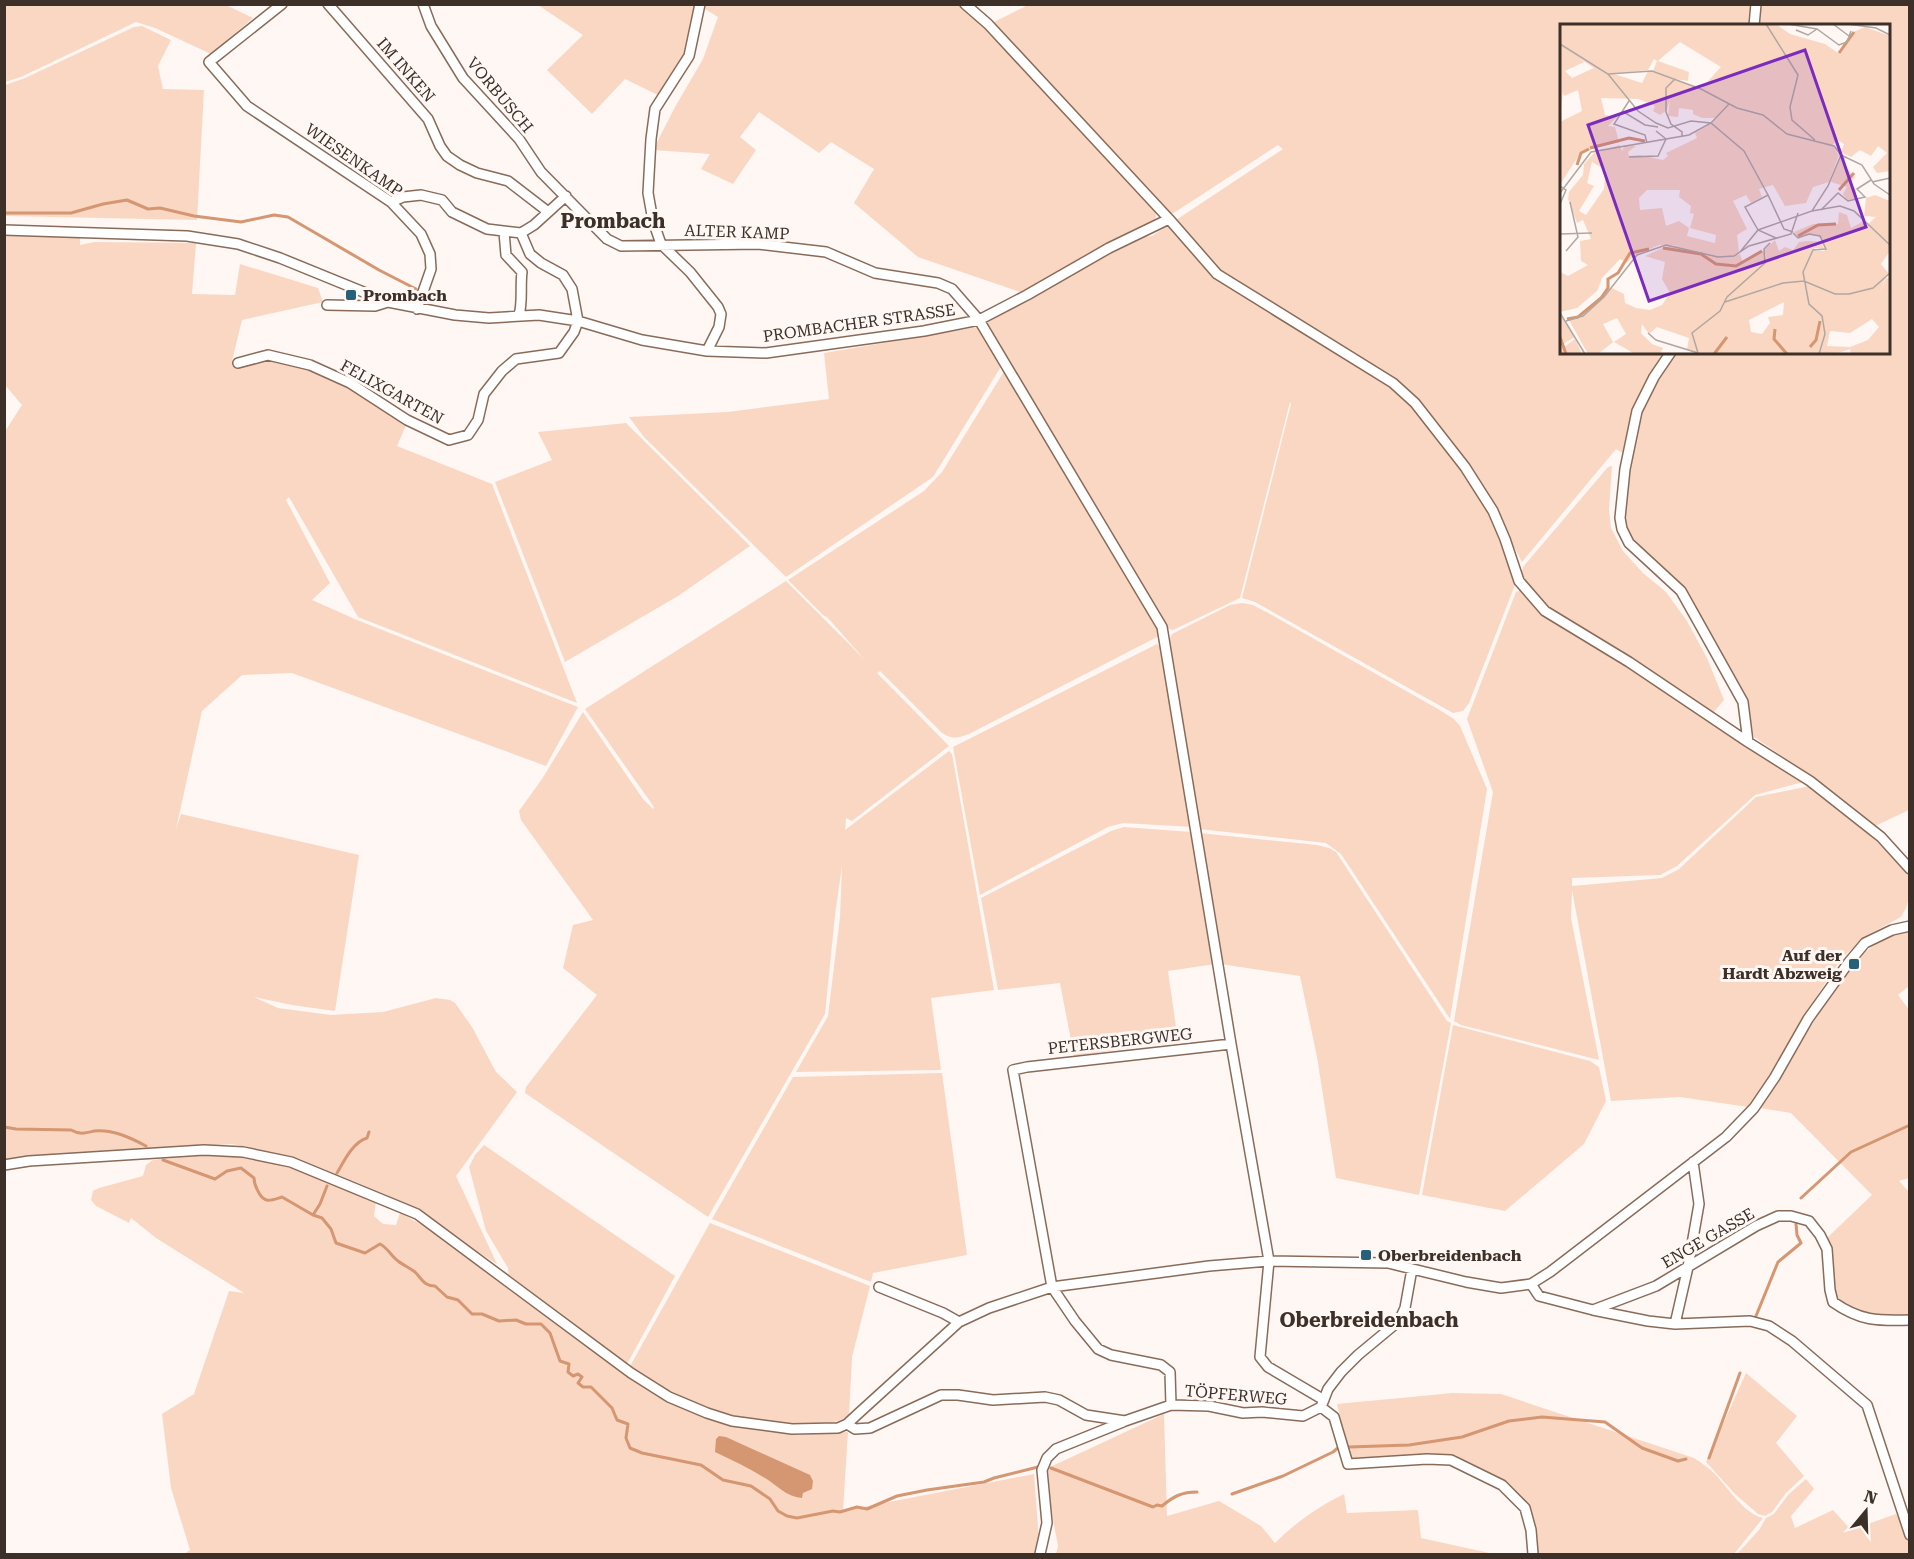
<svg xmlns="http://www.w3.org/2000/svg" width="1914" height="1559" font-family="'Roboto Serif',serif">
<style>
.green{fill:#fad7c3;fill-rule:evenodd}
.water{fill:#d59672}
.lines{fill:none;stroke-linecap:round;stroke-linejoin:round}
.stream{stroke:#d59672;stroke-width:3}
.minor-casing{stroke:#896b5a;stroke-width:12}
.minor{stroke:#fff;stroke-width:9}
.poi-dot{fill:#276079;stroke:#fef7f3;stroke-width:2}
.labels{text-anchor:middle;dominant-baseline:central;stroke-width:6;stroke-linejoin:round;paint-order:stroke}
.street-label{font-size:16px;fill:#3d3029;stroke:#fef7f3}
.poi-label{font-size:16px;font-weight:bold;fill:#3d3029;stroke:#fef7f3;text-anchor:start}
.quarter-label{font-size:20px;font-weight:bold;fill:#3d3029;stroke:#fef7f3}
.inset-river{fill:none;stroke:#d59672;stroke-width:3}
.inset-road{fill:none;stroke:#b1a7a2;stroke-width:1.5}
.view{fill:#7b2cbf;fill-opacity:0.15;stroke:#7b2cbf;stroke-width:3}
.inset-edge{fill:none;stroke:#3d3029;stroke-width:3}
</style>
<rect width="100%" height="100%" fill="#fef7f3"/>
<path class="green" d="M5,4L226,5L253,18L211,54L155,28L136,22L21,77L5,82Z
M538,5H698L687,56L660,96L625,79L592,114L547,70L583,35Z
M703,5H962L992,32L1155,209C1157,217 1156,219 1151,224L1088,253L1023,293L918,257L854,203L874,169L831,142L819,153L759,112L740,137L756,150L733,184L701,169L710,154L653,150L675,107L703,59L718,17L702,7Z
M1028,5H1909V810L1873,827L1819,781L1754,737L1743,693L1687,595L1635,545L1627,530L1624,515L1630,457L1616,449L1522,562L1485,493L1500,532L1515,585L1469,703L1463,711L1453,713L1255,602L1242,598L1291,404L1290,402L1240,598L1173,630L1166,628L989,331L986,323L1141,237L1152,236L1283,149L1278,145L1169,216L992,26L994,22ZM1562,26H1888V352H1562Z
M142,26L171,40L158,66L163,89L204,90L197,220L5,216V85L25,78L134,27Z
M4,235L80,238V245L95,242L196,243L192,294L235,295L240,264L318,288L323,302L242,320L232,361L271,359L328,376L407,423L397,446L492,484L577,703L358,617L289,497L286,500L330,583L312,600L357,620L578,707L546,766L292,673L242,675L202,711L176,829L181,814L359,855L335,1011L292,1005L254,997L278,1008L331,1015L383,1012L436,998L450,1000L455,1003L472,1027L496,1072L517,1092L456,1176L497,1264L387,1195L300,1159L232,1144L5,1159L4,433L22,405L5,385Z
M978,327L1002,365L933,477L786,577L644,437L629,417L728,412L829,399L824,353Z
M1003,373H1006L1149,607L1160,632L1159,636L969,734C957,738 952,740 941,732L880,671L877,673L949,746L852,821L846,818L845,830L949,751L952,754L994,990L931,998L941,1070L796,1072L828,1016L840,917L842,866L835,915L825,1014L708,1217L525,1093L526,1087L597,995L563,968L573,925L593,920L521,820L519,811L542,779L583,712L643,799L653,809L654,807L585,709L786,581L865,660L828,618L823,615L788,580L924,491L942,472Z
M626,423L750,546L678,596L565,662L495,482L552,460L538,432Z
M1612,466L1609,509L1611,528L1623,551L1643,573L1666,592L1687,621L1707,658L1724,700L1712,714L1654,673L1548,608L1530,589L1521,576L1523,567L1608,467Z
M1520,590L1550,619L1579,638L1626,662L1624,665L1803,782L1755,795L1677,866L1660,875L1572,878V886L1662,878L1679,869L1756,797L1810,786L1857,823L1902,866L1908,876L1909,898L1906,908L1901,917L1866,936L1841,959L1807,1011L1763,1087L1748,1107L1680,1097L1611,1101L1572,890L1571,918L1599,1060L1461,1025L1454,1021L1493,792L1467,719L1516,592Z
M1242,603L1253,605L1270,614L1438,709L1454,719L1460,726L1487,789L1450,1019L1341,854L1326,843L1199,829L1168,642L1172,634L1230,605Z
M1157,644L1162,648L1192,827L1123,823L1108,827L980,895L953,747Z
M1124,827L1191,832L1194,836L1215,964L1168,971L1178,1041L1074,1056L1060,983L998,990L981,898L1111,831Z
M1199,833L1317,845L1329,848L1336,852L1447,1021L1451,1023L1419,1195L1336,1178L1317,1057L1300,976L1220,964Z
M1903,932H1909V986L1898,995L1910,1011L1909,1178L1899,1181L1909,1192V1316L1874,1319L1860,1315L1834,1298L1827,1238L1872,1195L1791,1113L1760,1108C1788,1067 1810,1023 1840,983C1849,970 1860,955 1873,946C1882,939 1893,936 1903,932Z
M1453,1025L1590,1061L1599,1067L1606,1101L1584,1144L1505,1211L1422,1195Z
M942,1073L967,1255L873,1273L871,1282L712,1219L793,1077Z
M484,1145L675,1276L626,1366L509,1277L508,1268L486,1231L469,1167L475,1155Z
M192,1154H232L264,1161L295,1169L376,1202L374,1216L383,1224L396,1225L400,1213L426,1227L448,1242L636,1382L671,1402L709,1418L748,1428L796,1435L848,1432L843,1511L1034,1474L1040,1554H184L190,1550L171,1488L162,1414L194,1394L229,1291L244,1293L156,1238L131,1218L129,1223L96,1206L91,1200L93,1191L99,1188L143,1176L146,1165L153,1160Z
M710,1223L870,1286L852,1357L849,1416C826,1428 801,1427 776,1423C716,1415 680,1399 629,1368Z
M1746,1373L1797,1416L1776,1443L1804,1476L1786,1493L1772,1512L1765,1516L1758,1514L1735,1494L1706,1462Z
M1453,1393L1501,1394L1694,1458C1701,1463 1708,1467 1714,1473C1727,1486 1744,1514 1763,1518L1734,1554H1535L1525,1505L1471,1467L1456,1455L1350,1459L1337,1404Z
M1164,1414L1167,1516L1219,1501L1261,1526L1275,1543C1296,1522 1318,1507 1344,1494L1347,1513L1418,1510L1421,1538L1494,1554H1056L1058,1546L1051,1509L1048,1468Z
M1806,1479L1814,1489L1791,1516L1795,1528L1833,1510L1851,1530L1896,1514C1907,1527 1909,1537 1909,1554H1737L1759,1530L1766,1518L1774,1514L1788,1495Z"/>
<path class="water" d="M719,1436L726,1437L810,1475L813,1481L812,1489L803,1493L802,1498C785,1496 778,1486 765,1478C749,1468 732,1460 715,1452L716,1439Z"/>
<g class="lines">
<path class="stream" d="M4,213H71L103,204L127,200L148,209L160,208L194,216L241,222L274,215L288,217L379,270L416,289
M4,1127L16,1129L71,1130C80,1135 86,1133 94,1131C113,1129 131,1138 146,1146
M163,1160L215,1179L227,1171L241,1168L254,1178C254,1185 256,1187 259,1193C265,1204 272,1200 282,1197L313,1215L322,1218L331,1229L336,1243L365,1253L380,1244C388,1248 391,1256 398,1261C403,1265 410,1268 415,1272C422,1279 424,1286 435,1286L447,1297L458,1300L472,1314H482L499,1321L516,1320L526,1324H541L550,1333L560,1361L569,1364L568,1372L573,1376L578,1374L582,1377L578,1383L583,1387H591L612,1408L617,1420L628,1424L626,1438L630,1448L642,1453L701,1465L723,1480L751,1486L770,1499L778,1511L787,1516L797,1518L833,1511L840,1512L857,1507L867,1509L897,1496L927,1490L984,1482L994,1478L1038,1467
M337,1173C344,1161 353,1142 367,1138L369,1132
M1801,1198L1851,1152L1910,1125
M313,1215L320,1204L327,1186
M1756,1316L1778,1262L1801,1243L1797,1235L1796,1224
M1349,1447L1409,1445L1462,1437L1509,1421L1542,1417L1605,1422L1642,1448L1678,1461L1686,1459
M1709,1458L1740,1373
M1051,1468L1153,1507L1157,1505L1162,1506C1174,1496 1182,1492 1197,1492
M1232,1494L1283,1476L1333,1452L1339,1447"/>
<defs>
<path id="minor" d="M282,4L209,62L247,106L391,202L421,234L430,254L431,269L417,309
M328,4L428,119L440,146L447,156L460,165L477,173L508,181L547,211
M423,4L431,26L463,78L519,139L541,172L607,239L621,246L758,244L826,252L875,273L938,283L952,289L979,320L1162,627L1231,1044
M700,4L689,56L655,109L651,139L648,193L653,221L661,244L690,272L718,307L721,314L719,327L707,351
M965,4L988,24L1169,219L1217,274L1393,383L1415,403L1465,467L1493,511L1505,539L1519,581L1545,611L1629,662L1748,742L1810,781L1881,837L1910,869
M1754,26L1756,4
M391,202L403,197L421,195L442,200L452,212L487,229L521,233L534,225L566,196
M4,230L187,236L238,244L280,258L388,302L455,315L489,318L539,315L578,321L642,340L707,351L766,353L924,331L979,320L1027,295L1109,248L1169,219
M504,232L506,255L522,272C520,287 523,301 519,315
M327,305L375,306L388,302
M1671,352L1654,377L1637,411L1625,469L1620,518L1622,529L1629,543L1681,591L1743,702L1748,742
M238,363L268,355L310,365L350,383L407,420L449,440L468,435L478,420L484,394L502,371L516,359L559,353L574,332L578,321L572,289L563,275L541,263L530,254L521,233
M4,1165L29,1161L204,1150L243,1152L291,1162L417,1214L631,1373L669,1397L707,1413L732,1421L792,1429L838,1428L847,1424L860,1412L959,1322L989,1308L1052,1287L1209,1266L1269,1261L1388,1263L1466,1282L1501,1288L1531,1284L1550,1272L1726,1137L1754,1108L1775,1077L1808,1019L1849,962L1865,943L1892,930L1910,926
M1531,1284L1539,1296L1593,1310L1648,1321L1675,1324L1750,1321L1769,1326L1792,1341L1867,1405L1910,1535
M879,1287L943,1313L959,1322
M1593,1310L1656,1286L1756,1226L1778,1216H1791L1809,1221L1820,1235L1827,1249L1830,1290L1833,1302C1860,1321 1877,1321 1910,1320
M1675,1324L1688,1267L1699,1204L1693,1162
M1171,1405L1170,1372L1161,1365L1111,1355L1098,1349L1075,1321L1052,1287L1013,1070L1027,1067L1231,1044L1269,1261L1260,1357L1268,1367L1324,1400
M1321,1407L1334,1417L1348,1464L1427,1459L1451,1460L1502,1485L1525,1508L1531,1530L1533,1554
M847,1424L855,1429L870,1428L941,1395H958L993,1400L1045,1397L1059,1400L1086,1415L1125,1421L1171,1405L1209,1406L1243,1413L1262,1412L1303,1416L1321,1407L1328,1389L1341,1372L1358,1355L1399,1321L1405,1308L1412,1269
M1040,1554L1047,1523L1042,1470L1047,1458L1056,1449L1123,1422"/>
</defs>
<use href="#minor" class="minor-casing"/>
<use href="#minor" class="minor"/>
</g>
<g class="poi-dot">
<rect x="345" y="289" width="12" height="12" rx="3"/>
<rect x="1848" y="958" width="12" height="12" rx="3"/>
<rect x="1360" y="1249" width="12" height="12" rx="3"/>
</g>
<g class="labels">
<g class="street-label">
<text transform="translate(406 70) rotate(49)">IM INKEN</text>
<text transform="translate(500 95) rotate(50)">VORBUSCH</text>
<text transform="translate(354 160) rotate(35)">WIESENKAMP</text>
<text transform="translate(737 232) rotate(2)">ALTER KAMP</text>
<text transform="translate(859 323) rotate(-8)">PROMBACHER STRASSE</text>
<text transform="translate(392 392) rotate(29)">FELIXGARTEN</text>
<text transform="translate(1120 1041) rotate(-6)">PETERSBERGWEG</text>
<text transform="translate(1708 1238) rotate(-30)">ENGE GASSE</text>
<text transform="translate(1236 1395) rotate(5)">TÖPFERWEG</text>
</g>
<g class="poi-label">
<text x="363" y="295">Prombach</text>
<text x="1842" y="955" text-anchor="end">Auf der<tspan x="1842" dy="18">Hardt Abzweig</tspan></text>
<text x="1378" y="1255">Oberbreidenbach</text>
</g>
<g class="quarter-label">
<text x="613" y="221">Prombach</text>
<text x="1369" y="1320">Oberbreidenbach</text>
</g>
</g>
<g transform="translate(1560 24)">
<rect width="330" height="330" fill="#fef7f3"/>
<path d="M0,0H216L230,10L265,20L278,29L291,9L305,3L330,12V147L317,149L313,143L327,129L318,122L311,132L300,126L291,133L281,128L284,120L278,116L272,121L279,131L269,158L253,163L246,179L225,182L213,161L199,165L202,173L191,179L186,171L173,177L187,205L177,211L179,228L174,232L180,230L183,239L203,227L208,238L204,226L215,216L219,227L225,223L233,226L239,218L248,217L262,218L264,225L255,224L251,227H265L261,214L256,210L238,213L234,208L253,200H278L279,188L287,191L291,204L302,198L306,202L316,193L304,192L306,174L315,171L330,177V227L321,240L329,250L325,255L320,269L326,254L330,255V330H291L290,325L275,330H137L127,325L129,314L97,303L89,310L82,300L81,309L92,320L103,324L100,330H75L54,318L66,310L57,294L43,300L53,318L38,330H28L9,296L21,294L52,264L64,270L65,279L76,284L90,286L102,281L110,269L102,255L105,238L85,232L107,222H122L99,221L73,232L67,239L60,235L42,254L37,267L17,284L0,288V248L8,252L28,241L21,237L20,217L31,215L23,196L17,199L8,175L9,168L23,151L24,140L35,128L60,121L62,127L65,121L76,122L68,128L69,132L80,131L103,136L108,132L106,129L137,114L135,109L152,99L167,81L155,94H142L133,90V86L119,84L118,93L108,92L110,75L107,86L100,91L93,87L95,82L79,75L41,74L45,91L57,93L48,102L55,103L59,118L21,128L1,159L0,98L22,87L18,66L4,72L3,68L0,95ZM120,18L161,43L141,65L115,55L128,57L129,48L98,37ZM19,34L34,44L12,54L5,47L24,38ZM94,35L97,37L93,47H88L82,59L54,50L88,46ZM32,138L46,146L44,165L26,191L19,187L34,162L27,159ZM87,166H120L119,173L131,182L130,189L134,190L130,204L156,211L155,219L127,212L129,204L119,197L106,202L102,184L80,186L79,174ZM224,278L223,291L208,293L210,299L202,310L191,308L189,296ZM312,295L319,303L308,316L290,323L267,322L270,307L290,309ZM280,132H287L282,139L295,153L290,160L296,166V175L287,176L283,170L287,163L271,158ZM0,291L15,313L1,321L3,324L15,315L22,330H0Z" fill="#fad7c3" fill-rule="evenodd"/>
<path class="inset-river" d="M279,29L294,8M30,124L69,114L85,117M17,141L21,129L29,125M279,166L294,149M238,212L258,201L276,200M103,224L141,230L156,240L176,242L202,227M7,295L18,293L41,274L48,264V255L58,249L70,229L89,225M215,305L214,315L227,330M0,313L6,330M250,323L256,316L260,297M154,330L167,313"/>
<path class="inset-road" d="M206,0L238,51L230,83L232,96L255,116M228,0L257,5L279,21L287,18L291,7M273,0L289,12M288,0L316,4L330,11M236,6L248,11L257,5M0,20L48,50L78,87L96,99L108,104L131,97L151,99L184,127L208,171M48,50L92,47L141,65L177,84L203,91L227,110L274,122L281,131M115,55L106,64V88L111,100L122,108V113M69,77L54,100L85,111L87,119M62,87L85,101L98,103M281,131L302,141L314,160L330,171M69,133L98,132L106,115L96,107M312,158L330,154M0,162L6,166L0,180M0,169L31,128L129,111L151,99L169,80M261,186L278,169L288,177L305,173L297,165L311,156M252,187L280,182L294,187L330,221M233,209L238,214L249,210L260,212L266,225L253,226L243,248L249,280L262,292L265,310L259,330M0,210L32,209M216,214L198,206L185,183L208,171L224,205L233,208M6,227L18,213L10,178M180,228L198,206L252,187L268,162L281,131M165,278L223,259L244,257L275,270H289L313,264L330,249M0,289L25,330M6,297L23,292L44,273L77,231L106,221L158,233L174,232L189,222L231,210L238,189M88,309L96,316L138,329M138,329L132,309L160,287L167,273L205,239L204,225L210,219"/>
<path class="view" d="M245,26L306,203L89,277L28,101Z"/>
<rect width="330" height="330" class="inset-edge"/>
</g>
<rect width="1914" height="1559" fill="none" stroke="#3d3029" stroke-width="12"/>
<g transform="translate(1866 1511) rotate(19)" stroke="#fef7f3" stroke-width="4.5" paint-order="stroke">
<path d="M0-4.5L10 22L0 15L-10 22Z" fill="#3d3029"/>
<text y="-9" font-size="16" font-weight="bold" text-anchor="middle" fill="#3d3029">N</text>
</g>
</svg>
